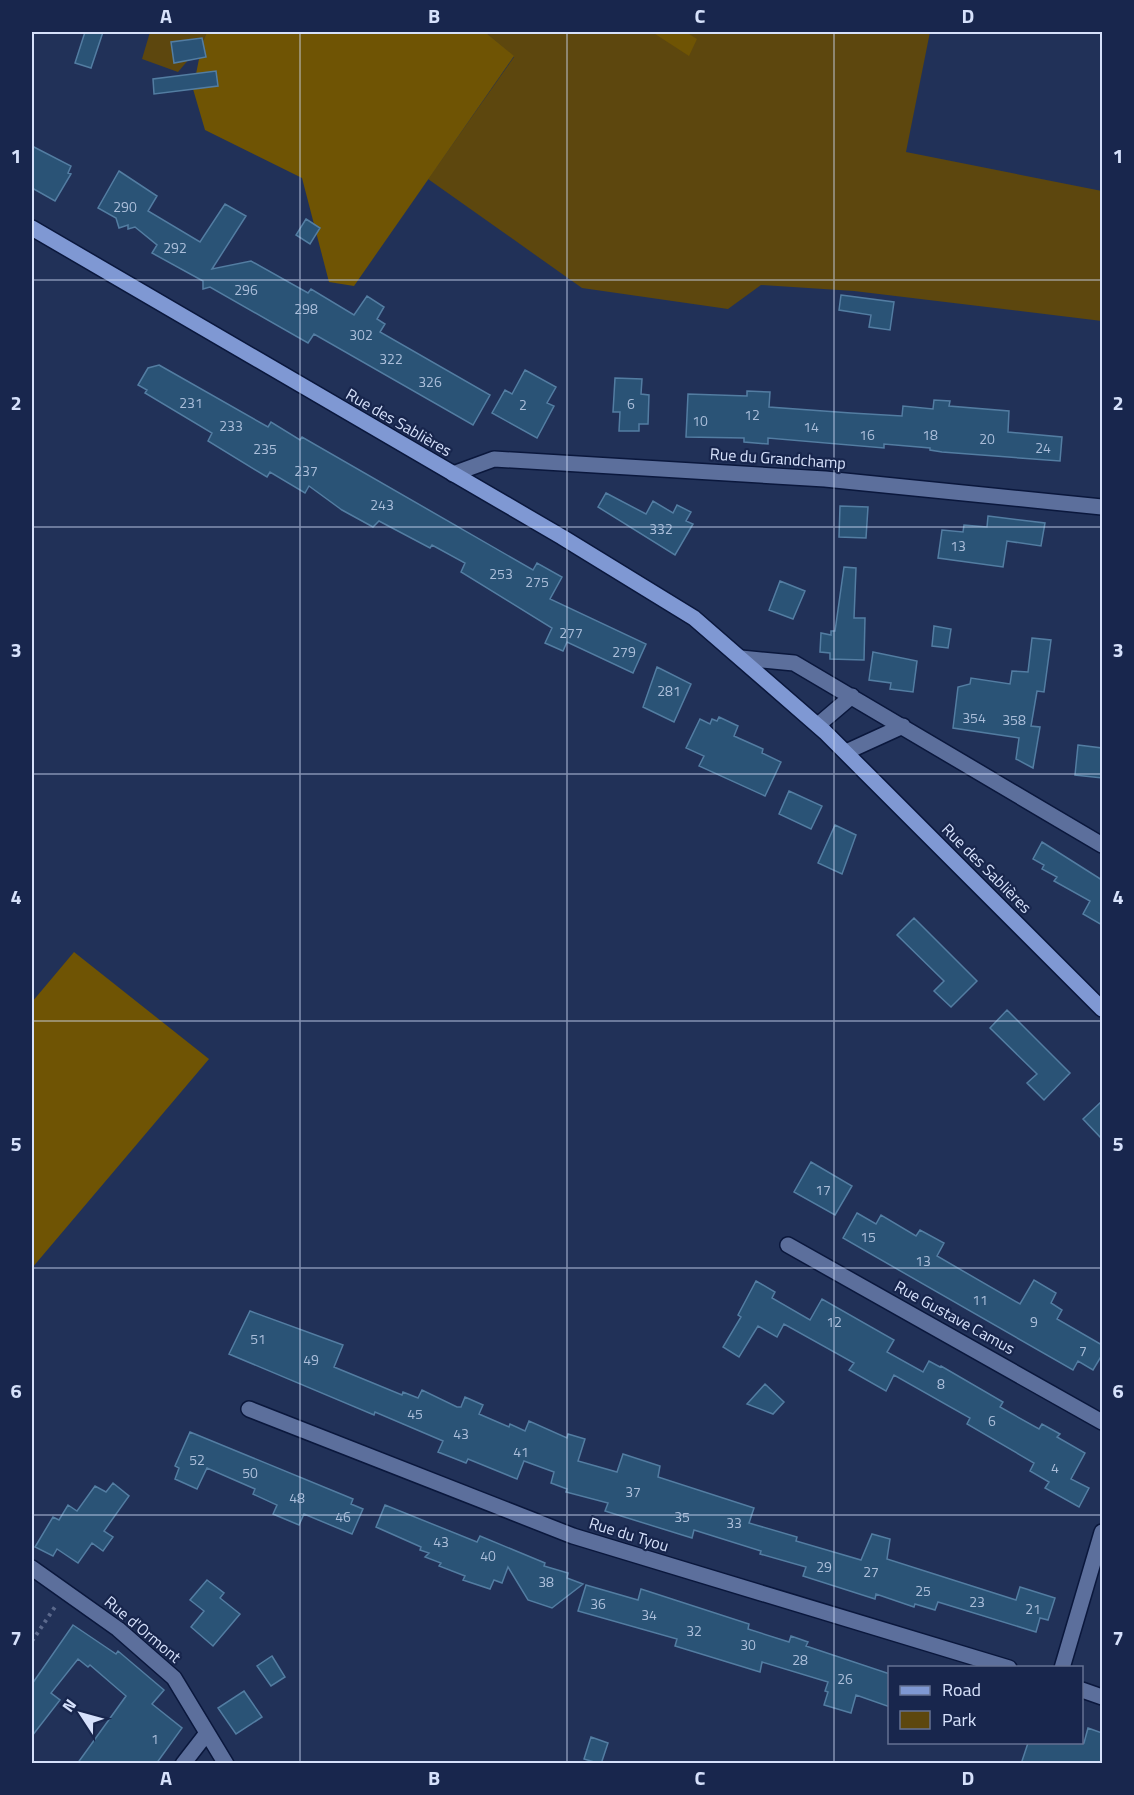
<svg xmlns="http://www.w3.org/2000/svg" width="1134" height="1795" font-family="'Titillium Web',sans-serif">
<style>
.green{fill:#5d470e}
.forest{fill:#6f5404}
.building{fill:#2a5376;stroke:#537da2;stroke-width:1.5}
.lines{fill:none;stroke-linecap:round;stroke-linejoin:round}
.minor-casing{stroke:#0a173c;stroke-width:18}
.major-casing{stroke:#0a173c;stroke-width:18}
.path{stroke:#5b698c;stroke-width:4;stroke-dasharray:3 4.5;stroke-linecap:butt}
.minor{stroke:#5c6f9c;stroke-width:15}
.major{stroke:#7f98d3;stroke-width:15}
.grid{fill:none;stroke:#d6e1fb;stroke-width:1.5;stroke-opacity:0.55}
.labels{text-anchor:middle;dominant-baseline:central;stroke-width:4.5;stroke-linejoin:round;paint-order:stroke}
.number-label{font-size:14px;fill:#abbeda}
.street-label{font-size:16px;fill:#d6e1fb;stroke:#18264d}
.neatline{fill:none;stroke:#d6e1fb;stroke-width:2}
.grid-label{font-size:20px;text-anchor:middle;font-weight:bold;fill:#d6e1fb}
</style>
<rect width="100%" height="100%" fill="#213158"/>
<path class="green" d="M150,32H207L202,44L178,72L142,59Z
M485,32H930L906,152L1102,191V321L854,291L761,285L728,309L582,288L428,179L514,57Z"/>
<path class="forest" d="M207,32H485L514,56L354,286L329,282L302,178L205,130L193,89L202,44Z
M652,32H686L697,39L689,56Z
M74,952L209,1059L32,1268V1002Z"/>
<path class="building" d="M85,32H103L91,68L75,63Z
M202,38L206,57L174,63L171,42Z
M216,71L218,86L154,94L153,79Z
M32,146L71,166L68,173L71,174L55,201L32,188Z
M119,171L157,196L148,211L200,242L225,204L246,216L212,269L251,261L308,293L311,289L354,315L367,296L384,307L377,319L385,324L380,332L490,395L473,425L314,334L308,343L210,287L203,289V281L152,253L157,245L135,227L128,229V225L119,228L116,218L98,208Z
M306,219L320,228L310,244L296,235Z
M841,295L894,302L890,330L869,327L871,315L839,310Z
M159,365L268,427L271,422L300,440L302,437L533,570L537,563L562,577L550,599L646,644L633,673L567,642L563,651L545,643L552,628L461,572L465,563L432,545L430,548L379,521L373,527L342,510L309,486L305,493L270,472L267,477L208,441L212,433L145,393L147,390L138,385L148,368Z
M525,370L556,387L547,403L554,406L537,438L492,413L505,390L512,394Z
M615,378L642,379L641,394L649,395L648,424H639V431H619L620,412H613Z
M747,391L770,392L769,407L851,413L902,416L903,406L933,409L934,400L950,401L949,406L1009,411L1008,432L1062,437L1060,461L942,452L930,450V448L884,444V448L768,438V444L744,442V438L686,437L688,394L747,396Z
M606,493L646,514L653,501L673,513L677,505L691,512L686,521L693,524L675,555L598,507Z
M840,506L868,507L866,538L839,537Z
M988,516L1045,523L1041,546L1007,541L1003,567L938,558L942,530L963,532L964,525L987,527Z
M844,567L856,568L854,618H865L864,660L830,659V653L820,652L821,633L831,635V631H835Z
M780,581L805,591L793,619L769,610Z
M934,626L951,629L948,648L932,646Z
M1032,638L1051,640L1044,692L1037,691L1031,726L1040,727L1033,768L1016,759L1019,738L953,728L958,687L970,684L971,678L1010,684L1012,671L1028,672Z
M873,652L917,661L913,692L890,689L891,683L869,680Z
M657,667L691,684L674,722L643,707Z
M719,717L738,726L734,736L763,749L762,753L781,762L765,796L699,766L704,756L686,748L700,719L710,724L712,719L717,721Z
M1078,745L1102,748V778L1075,775Z
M789,791L822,806L811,829L779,814Z
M835,825L856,835L842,874L818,863Z
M1042,842L1102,880V925L1083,914L1090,901L1054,881L1057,877L1042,869L1044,865L1033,859Z
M914,918L977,981L951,1007L934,991L944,981L897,935Z
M1007,1010L1070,1073L1044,1100L1027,1083L1037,1074L990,1028Z
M1102,1101V1139L1083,1119Z
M811,1162L852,1186L835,1215L794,1192Z
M857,1213L876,1224L881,1215L916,1236L920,1230L944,1243L937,1256L1020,1304L1034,1280L1056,1293L1051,1303L1062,1310L1057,1319L1102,1345V1355L1093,1370L1078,1361L1073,1370L843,1238Z
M756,1281L775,1292L772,1298L810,1320L822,1299L894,1340L887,1352L923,1372L929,1361L940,1367L941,1366L1003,1402L1000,1407L1039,1429L1042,1424L1060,1434L1057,1437L1085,1453L1071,1479L1089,1488L1079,1507L1045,1488L1049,1482L1030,1471L1034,1463L967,1424L970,1418L894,1375L886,1391L849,1370L854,1363L784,1324L777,1337L758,1326L739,1357L723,1347L741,1317L738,1315Z
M250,1311L343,1345L334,1367L402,1395L403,1392L418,1398L422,1390L457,1407H461L465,1397L483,1405L479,1414L509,1427L510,1424L525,1431L529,1421L567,1438L568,1434L585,1439L578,1461L617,1472L623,1454L660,1466L658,1477L754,1508L749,1523L797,1537L796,1541L861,1560L872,1534L890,1539L887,1559L1016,1600L1020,1587L1055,1598L1048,1620L1040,1618L1036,1632L938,1602L935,1610L915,1604L914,1607L876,1594L875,1599L803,1576L806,1567L760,1554L761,1551L694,1530L692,1538L605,1511L608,1503L566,1492L567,1489L551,1483L554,1472L524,1461L517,1479L468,1459L466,1463L438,1452L443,1441L375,1412L374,1415L229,1354Z
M765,1384L784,1402L773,1414L747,1404Z
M190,1432L353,1499L351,1504L363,1509L352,1534L304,1514L299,1525L273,1514L277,1505L253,1494L255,1489L207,1468L197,1489L175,1479L179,1468L175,1466Z
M113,1483L129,1496L104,1531L113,1537L103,1551L92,1543L78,1563L57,1549L53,1556L35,1547L53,1517L59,1520L68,1505L77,1511L95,1486L106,1492Z
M385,1505L477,1542L480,1536L545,1563L544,1566L568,1573L567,1578L583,1584L552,1608L528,1600L508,1567L502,1583L494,1580L490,1589L463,1580L465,1576L439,1566L441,1563L425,1557L429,1553L420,1550L421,1547L376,1527Z
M207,1580L224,1593L220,1598L240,1614L213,1646L191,1627L204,1611L190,1600Z
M586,1585L638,1600L641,1589L749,1624L748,1629L789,1642L791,1636L808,1642L806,1646L890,1674V1707L856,1695L851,1713L824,1705L828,1692L825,1691L828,1682L762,1662L760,1672L675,1646L677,1639L578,1611Z
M73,1625L116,1654L118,1651L164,1690L152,1704L182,1728L156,1764H77L126,1696L90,1665L88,1667L78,1659L51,1693L60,1700L32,1736V1684Z
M272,1656L285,1677L271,1686L257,1666Z
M244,1691L262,1717L236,1734L218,1708Z
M1088,1728L1102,1733V1764H1021L1028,1743H1084Z
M591,1737L608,1743L601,1764L584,1759Z"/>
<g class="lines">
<defs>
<path id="minor" d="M453,474L494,459L825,479L1102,507
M741,658L794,663L1102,845
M818,725L852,696
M846,752L903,726
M788,1245L1102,1422
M249,1409L573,1536L1009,1668
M32,1568L118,1629L174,1678L226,1764
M1062,1668L1102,1532
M1082,1690L1102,1697
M183,1764L207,1733"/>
<path id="major" d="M32,228L562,537L694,618L825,732L1102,1009"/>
</defs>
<use href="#minor" class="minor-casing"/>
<use href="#major" class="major-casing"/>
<path class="path" d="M32,1641L57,1604"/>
<use href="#minor" class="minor"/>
<use href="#major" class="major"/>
</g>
<path class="grid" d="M300,32V1764M567,32V1764M834,32V1764M32,280H1102M32,527H1102M32,774H1102M32,1021H1102M32,1268H1102M32,1515H1102"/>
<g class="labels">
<g class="number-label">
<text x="125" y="206">290</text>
<text x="175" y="247">292</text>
<text x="246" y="289">296</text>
<text x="306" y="308">298</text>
<text x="361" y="334">302</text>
<text x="391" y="358">322</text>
<text x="430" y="381">326</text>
<text x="191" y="402">231</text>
<text x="631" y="403">6</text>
<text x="523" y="404">2</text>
<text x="752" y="414">12</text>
<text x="700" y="420">10</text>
<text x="231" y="425">233</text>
<text x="811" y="426">14</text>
<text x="867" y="434">16</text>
<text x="930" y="434">18</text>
<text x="987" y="438">20</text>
<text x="1043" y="447">24</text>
<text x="265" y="448">235</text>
<text x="306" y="470">237</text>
<text x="382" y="504">243</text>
<text x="661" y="528">332</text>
<text x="958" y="545">13</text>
<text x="501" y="573">253</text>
<text x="537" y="581">275</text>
<text x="571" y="632">277</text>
<text x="624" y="651">279</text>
<text x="669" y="690">281</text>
<text x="974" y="717">354</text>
<text x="1014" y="719">358</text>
<text x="823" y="1189">17</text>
<text x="868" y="1236">15</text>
<text x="923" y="1260">13</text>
<text x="980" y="1299">11</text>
<text x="834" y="1321">12</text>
<text x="1034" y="1321">9</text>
<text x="258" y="1338">51</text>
<text x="1083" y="1350">7</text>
<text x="311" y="1359">49</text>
<text x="941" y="1383">8</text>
<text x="415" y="1413">45</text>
<text x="992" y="1420">6</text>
<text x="461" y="1433">43</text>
<text x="521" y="1451">41</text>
<text x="197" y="1459">52</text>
<text x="1055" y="1467">4</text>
<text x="250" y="1472">50</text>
<text x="633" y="1491">37</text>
<text x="297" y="1497">48</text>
<text x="343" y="1516">46</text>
<text x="682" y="1516">35</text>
<text x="734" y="1522">33</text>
<text x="441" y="1541">43</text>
<text x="488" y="1555">40</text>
<text x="824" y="1566">29</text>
<text x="871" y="1571">27</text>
<text x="546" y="1581">38</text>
<text x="923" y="1590">25</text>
<text x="977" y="1601">23</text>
<text x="598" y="1603">36</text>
<text x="1033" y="1608">21</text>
<text x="649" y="1614">34</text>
<text x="694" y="1630">32</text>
<text x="748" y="1644">30</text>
<text x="800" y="1659">28</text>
<text x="845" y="1678">26</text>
<text x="155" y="1738">1</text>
</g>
<g class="street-label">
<text transform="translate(399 422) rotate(30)">Rue des Sablières</text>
<text transform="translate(778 458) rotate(4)">Rue du Grandchamp</text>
<text transform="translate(987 868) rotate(45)">Rue des Sablières</text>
<text transform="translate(955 1317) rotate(29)">Rue Gustave Camus</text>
<text transform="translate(629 1534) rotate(17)">Rue du Tyou</text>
<text transform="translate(143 1629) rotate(40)">Rue d'Ormont</text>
</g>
</g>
<rect width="1134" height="1795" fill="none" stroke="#18264d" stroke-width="66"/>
<rect x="888" y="1666" width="195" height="78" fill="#18264d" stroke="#647193" stroke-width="1.5"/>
<rect x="900" y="1686" width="30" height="9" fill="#7f98d3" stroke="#647193" stroke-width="1.5"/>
<text x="942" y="1696" font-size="18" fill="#d6e1fb">Road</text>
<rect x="900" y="1711" width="30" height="18" fill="#5d470e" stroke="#647193" stroke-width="1.5"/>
<text x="942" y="1726" font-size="18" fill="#d6e1fb">Park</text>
<g transform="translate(81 1714) rotate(306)" stroke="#18264d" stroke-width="4.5" paint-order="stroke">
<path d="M0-4.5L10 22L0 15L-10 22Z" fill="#d6e1fb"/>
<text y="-9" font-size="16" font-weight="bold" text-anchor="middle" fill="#d6e1fb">N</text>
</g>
<rect x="33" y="33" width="1068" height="1729" class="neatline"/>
<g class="grid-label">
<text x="166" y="23">A</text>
<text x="434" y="23">B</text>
<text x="700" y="23">C</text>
<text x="968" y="23">D</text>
<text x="16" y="163">1</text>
<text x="1118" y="163">1</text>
<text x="16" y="410">2</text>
<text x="1118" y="410">2</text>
<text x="16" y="657">3</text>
<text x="1118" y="657">3</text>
<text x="16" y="904">4</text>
<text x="1118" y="904">4</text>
<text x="16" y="1151">5</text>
<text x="1118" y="1151">5</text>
<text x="16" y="1398">6</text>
<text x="1118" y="1398">6</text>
<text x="16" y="1645">7</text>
<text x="1118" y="1645">7</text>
<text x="166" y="1785">A</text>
<text x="434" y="1785">B</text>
<text x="700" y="1785">C</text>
<text x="968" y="1785">D</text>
</g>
</svg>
